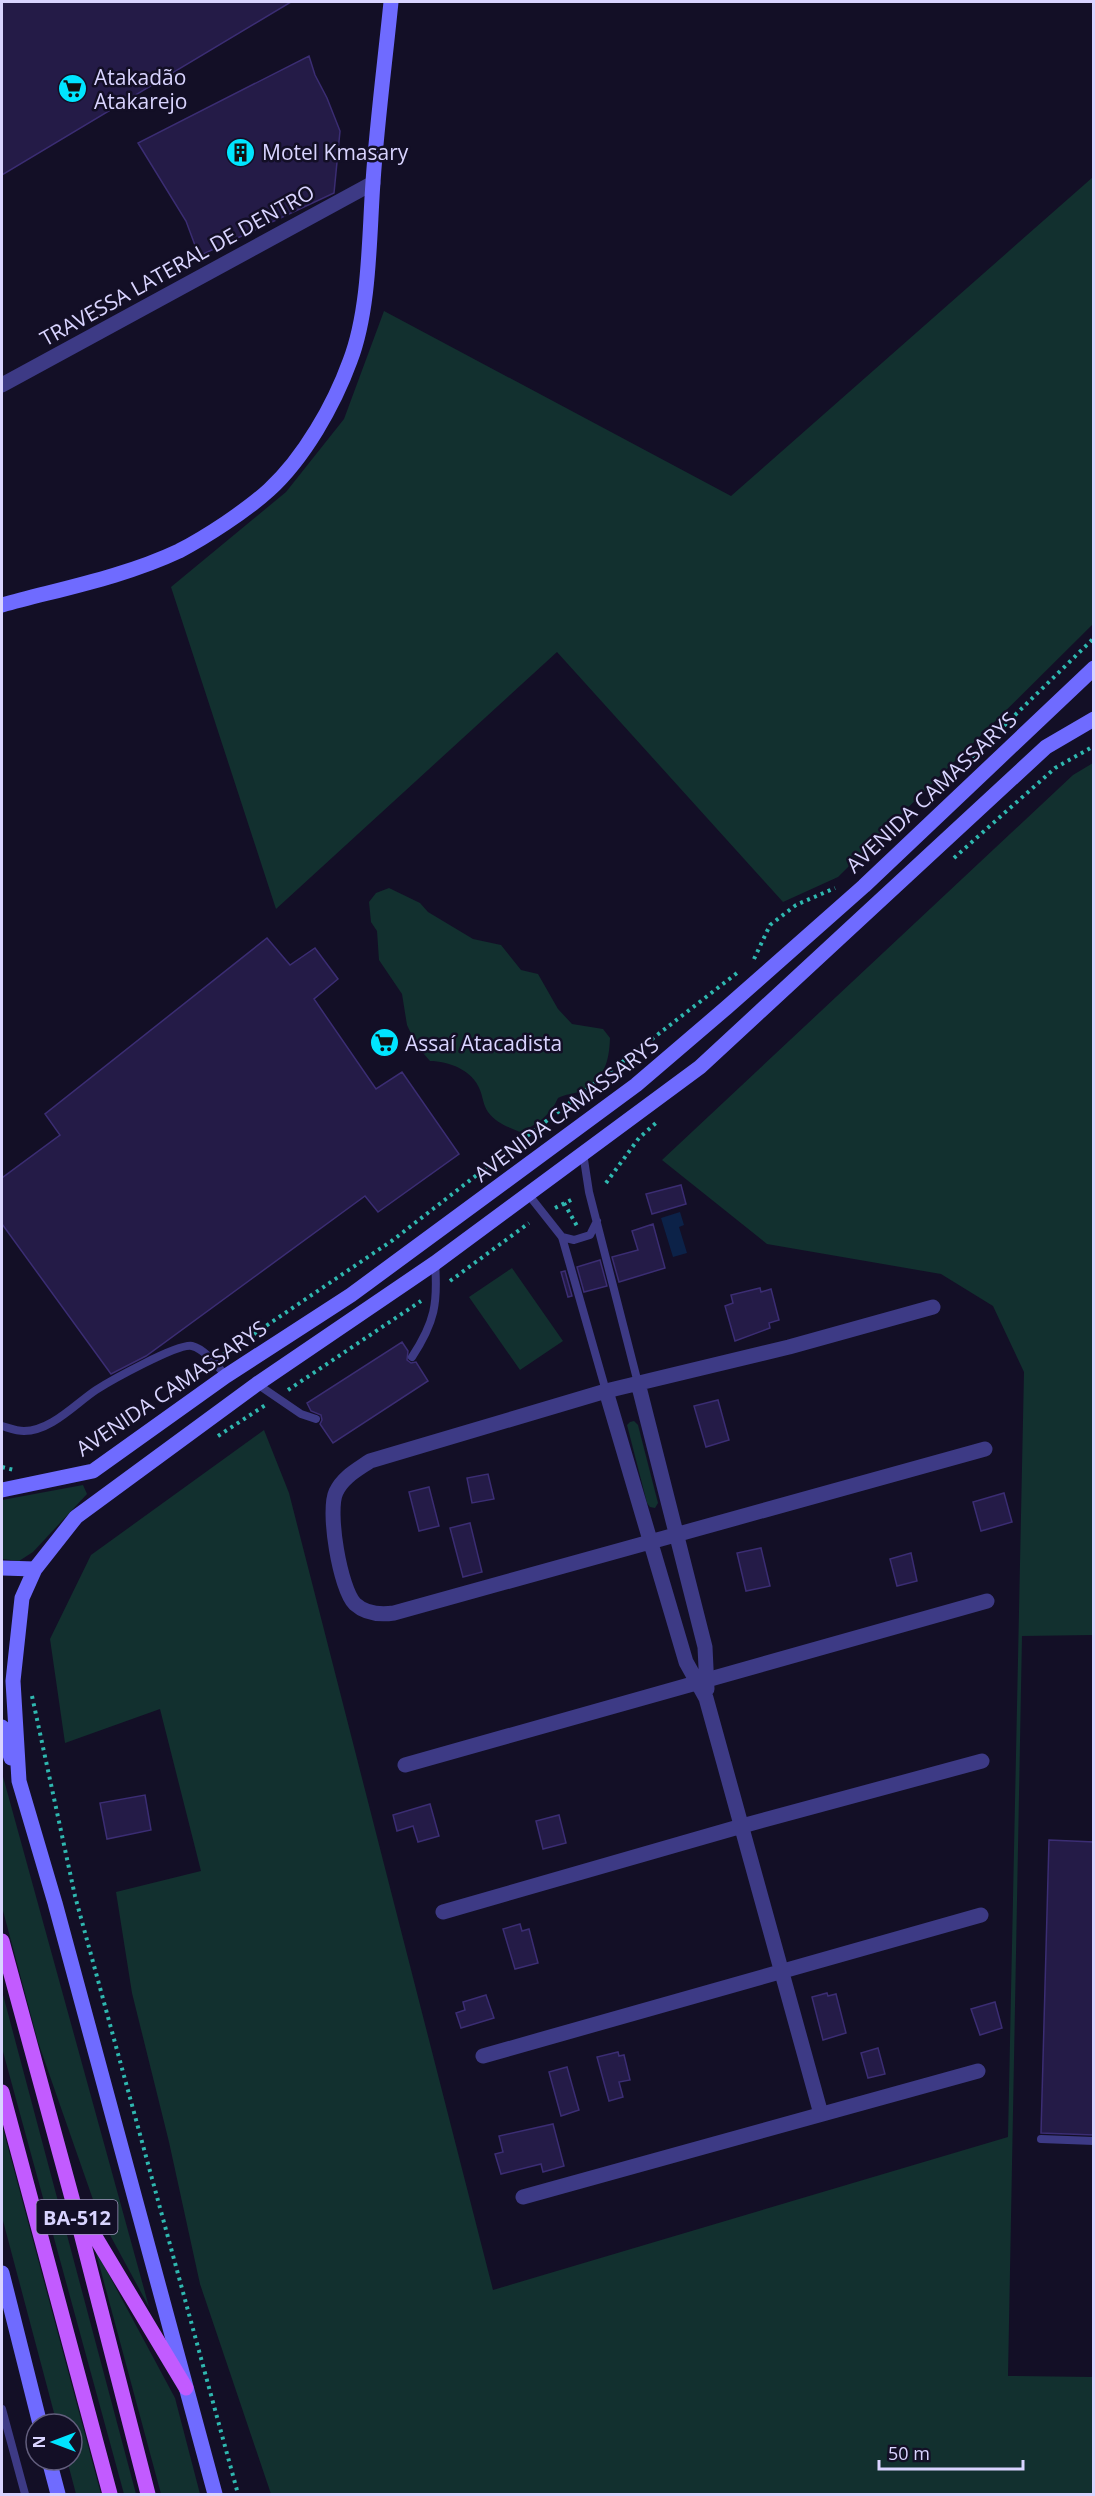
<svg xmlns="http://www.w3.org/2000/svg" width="1095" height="2496" font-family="'Open Sans',sans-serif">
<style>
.green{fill:#12302f}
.water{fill:#0c2248}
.building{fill:#241b47;stroke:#3b2d73;stroke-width:1.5}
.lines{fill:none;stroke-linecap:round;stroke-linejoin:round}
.path{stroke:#2fb8b0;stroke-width:4;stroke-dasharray:3 4.5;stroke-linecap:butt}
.lane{stroke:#3d3a85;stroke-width:8}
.street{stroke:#3d3a85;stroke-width:15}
.secondary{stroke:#6f6bff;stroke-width:15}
.primary{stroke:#c25bff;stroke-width:15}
.labels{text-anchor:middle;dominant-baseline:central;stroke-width:5;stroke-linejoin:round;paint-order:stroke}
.shield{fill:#130f26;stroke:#9e99be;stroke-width:1.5}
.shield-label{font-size:20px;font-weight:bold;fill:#d9d4ff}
.poi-label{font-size:21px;fill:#d9d4ff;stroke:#130f26;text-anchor:start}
.street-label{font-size:21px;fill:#d9d4ff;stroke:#130f26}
</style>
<rect width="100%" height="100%" fill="#130f26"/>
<path class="green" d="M1093,177V624L838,877L783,902L557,652L276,909L171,587L286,492L344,419L384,311L731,496Z
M1093,763V1635L1022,1636L1008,2376L1093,2377V2494H271L200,2284L169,2142L132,1993L116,1892L201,1871L160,1709L65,1743L50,1639L91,1555L264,1430L289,1493L493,2290L1008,2137L1024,1372L993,1306L941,1274L767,1244L662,1160L1073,775Z
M389,888L420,903L428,912L473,939L501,945L521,970L538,974L558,1009L572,1024L603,1029L610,1038C609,1062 605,1078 581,1091C574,1094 565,1094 558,1098C551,1115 535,1126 520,1132C508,1127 496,1123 488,1112C483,1105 483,1097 480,1090C473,1070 448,1061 430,1061L417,1046L407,1025L402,994L379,960L377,931L371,922L369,902L376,893Z
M512,1268L563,1341L520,1370L469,1297Z
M634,1421L638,1425L658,1503L655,1508L650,1507L647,1503L627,1425L630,1422Z
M83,1485L87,1494L33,1552L19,1561L2,1559V1500Z
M2,1773L149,2307L97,2211L38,2042L2,1907Z
M2,1991L136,2494H124L2,2048Z
M2,2125L101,2494H76L67,2460H72V2424H57L2,2217Z
M95,2249L175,2398L200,2494H161Z"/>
<path class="water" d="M680,1212L684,1225L679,1227L687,1253L673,1257L661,1218Z"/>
<path class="building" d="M2,2H291L2,175Z
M309,56L315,75L327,98L340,131L334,193L199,256L186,221L138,143Z
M267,938L290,965L315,948L338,979L314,999L376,1089L402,1072L459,1154L378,1212L365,1196L146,1356L111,1374L2,1224V1178L60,1135L45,1114Z
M681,1185L686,1204L652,1214L646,1194Z
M653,1224L665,1268L619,1282L612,1257L638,1250L632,1231Z
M600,1260L607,1286L584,1292L577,1267Z
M565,1271L572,1296L568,1297L561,1272Z
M760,1288L761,1292L771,1289L779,1320L769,1323L770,1328L735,1341L725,1306L733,1303L731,1295Z
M402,1342L408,1351L407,1360L411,1363L416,1362L428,1381L333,1443L320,1424L322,1420L321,1415L311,1411L307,1403Z
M718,1400L729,1440L706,1447L694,1406Z
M488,1474L494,1499L472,1503L467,1478Z
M429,1487L439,1526L419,1531L409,1492Z
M1004,1493L1012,1522L981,1531L973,1502Z
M470,1523L482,1572L463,1577L450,1528Z
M761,1548L770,1586L746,1591L737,1553Z
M911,1553L917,1581L897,1586L890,1559Z
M145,1795L151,1830L107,1839L100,1803Z
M430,1804L439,1836L418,1842L413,1826L397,1831L393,1815Z
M559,1815L566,1843L543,1849L536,1821Z
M1049,1840L1094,1842V2135L1041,2133Z
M520,1924L522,1931L529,1929L538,1963L515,1969L503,1929Z
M827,1993L828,1996L836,1994L846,2033L823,2040L812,1997Z
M486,1995L494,2018L461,2028L456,2013L465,2010L463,2002Z
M995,2002L1002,2028L980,2035L971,2009Z
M878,2048L885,2074L868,2078L861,2053Z
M618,2052L619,2056L624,2055L630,2080L619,2082L623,2097L609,2101L597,2057Z
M567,2067L579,2110L561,2116L549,2072Z
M553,2124L564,2166L543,2172L541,2164L501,2174L495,2154L503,2152L499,2136Z"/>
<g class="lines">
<path class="path" d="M972,757L1094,638
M954,858L1055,768L1094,746
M754,959L770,925L796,905L835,888
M606,1183L639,1138L657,1122
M564,1203L577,1226
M555,1208L575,1198
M450,1281L529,1223
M223,1355L393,1240L737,973
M288,1390L421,1301
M218,1436L267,1404
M2,1467L14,1470
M32,1696L75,1896L238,2494"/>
<path class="lane" d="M583,1153L589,1192L638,1383
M528,1194L562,1237L606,1391
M562,1237L574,1240L590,1235L597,1221
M412,1357C435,1322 438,1303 435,1263
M257,1384L301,1414L316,1419
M2,1426C9,1428 17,1431 24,1431C51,1431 75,1404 96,1390C110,1381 178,1343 192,1346C205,1349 218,1367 226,1376
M1041,2139L1094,2141
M2,2409L25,2494"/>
<path class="street" d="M2,385L373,183
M933,1307L789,1347L606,1391L370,1461C357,1470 343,1477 336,1492C327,1511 340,1589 355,1604C366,1614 380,1615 394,1613L985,1449
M638,1383L705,1647L707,1689
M606,1391L686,1662L706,1698L821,2114
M405,1765L987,1601
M443,1912L742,1826L982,1761
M483,2056L981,1915
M523,2197L978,2071"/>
<path class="secondary" d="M2,605C60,589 124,577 179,551C206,537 246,511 269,490C304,458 334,405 350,361C370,309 369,237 373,182C377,122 385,62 391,2
M2,1490L93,1471L226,1376L351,1295L636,1085L726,1008L864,886L1094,668
M2,1568L35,1569
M2,1727L11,1758
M2,2273L40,2424
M49,2460L58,2494
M215,2494L55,1903L19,1781L13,1681L22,1598L35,1569L76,1517L257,1384L435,1263L700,1067L1046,747L1094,719"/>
<path class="primary" d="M2,1941L72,2198L148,2494
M2,2092L110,2494
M81,2213L186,2388"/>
</g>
<defs>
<symbol id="supermarket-disc" viewBox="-11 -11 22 22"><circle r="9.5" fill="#00e5ff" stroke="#130f26"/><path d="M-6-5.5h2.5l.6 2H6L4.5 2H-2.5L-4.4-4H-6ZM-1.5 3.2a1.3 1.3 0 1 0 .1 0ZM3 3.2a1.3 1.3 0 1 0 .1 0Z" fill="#111"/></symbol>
<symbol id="building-disc" viewBox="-11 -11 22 22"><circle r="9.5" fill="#00e5ff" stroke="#130f26"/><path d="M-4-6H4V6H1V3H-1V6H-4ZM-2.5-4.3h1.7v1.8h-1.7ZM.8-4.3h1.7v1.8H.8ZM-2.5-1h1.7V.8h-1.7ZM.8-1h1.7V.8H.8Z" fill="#111"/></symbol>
</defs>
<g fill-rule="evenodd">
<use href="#supermarket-disc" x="56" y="72" width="33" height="33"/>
<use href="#building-disc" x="224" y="136" width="33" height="33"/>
<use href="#supermarket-disc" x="368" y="1026" width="33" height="33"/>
</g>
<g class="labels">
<rect class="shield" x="36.5" y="2200" width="81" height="34" rx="4.5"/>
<g class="shield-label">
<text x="77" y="2217">BA-512</text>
</g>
<g class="poi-label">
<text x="94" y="77">Atakadão<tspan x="94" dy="24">Atakarejo</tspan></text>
<text x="262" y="152">Motel Kmasary</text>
<text x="405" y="1043">Assaí Atacadista</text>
</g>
<g class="street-label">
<text transform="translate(177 265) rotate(-29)">TRAVESSA LATERAL DE DENTRO</text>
<text transform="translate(931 792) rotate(-43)">AVENIDA CAMASSARYS</text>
<text transform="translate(566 1109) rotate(-37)">AVENIDA CAMASSARYS</text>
<text transform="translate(171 1388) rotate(-34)">AVENIDA CAMASSARYS</text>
</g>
</g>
<rect width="1095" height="2496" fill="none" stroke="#d9d4ff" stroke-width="6"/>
<g transform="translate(54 2442) rotate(270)"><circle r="28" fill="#130f26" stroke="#625e7d" stroke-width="1.5"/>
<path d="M0-4.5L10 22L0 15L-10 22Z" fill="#00e5ff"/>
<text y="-9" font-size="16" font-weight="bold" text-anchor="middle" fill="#d9d4ff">N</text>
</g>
<path d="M879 2460v9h144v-9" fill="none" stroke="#d9d4ff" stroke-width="3"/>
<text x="888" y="2460" font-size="18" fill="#d9d4ff" stroke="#130f26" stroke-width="4.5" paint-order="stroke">50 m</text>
</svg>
